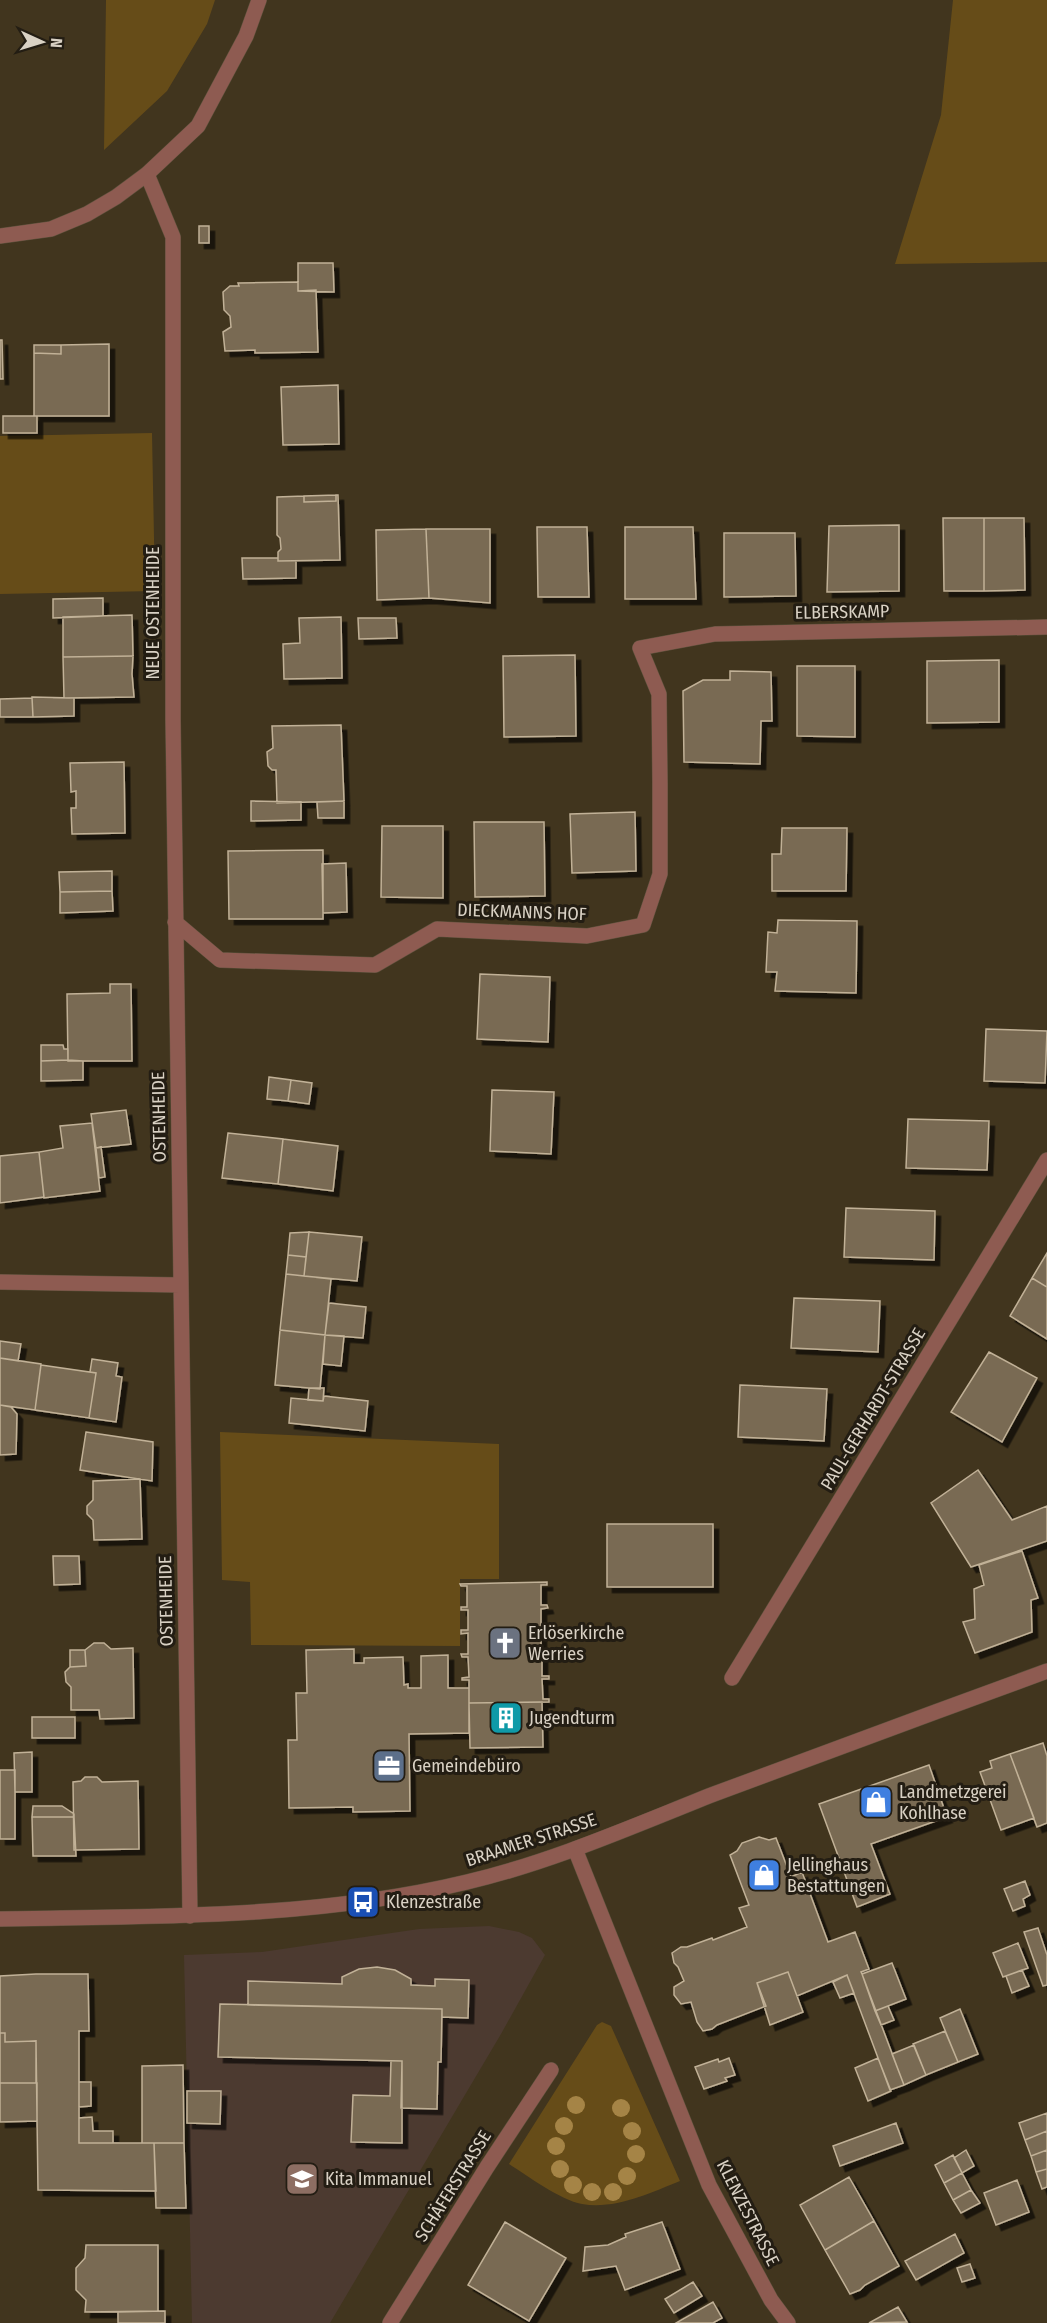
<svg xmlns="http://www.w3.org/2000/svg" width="1047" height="2323" font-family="'Fira Sans Condensed',sans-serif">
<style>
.education{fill:#4c3a30}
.green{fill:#664c18}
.building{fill:#796a52;stroke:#c1b197;stroke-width:1.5;filter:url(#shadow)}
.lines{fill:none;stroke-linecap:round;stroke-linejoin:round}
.minor-casing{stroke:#5c513c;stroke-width:16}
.minor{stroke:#8e5b51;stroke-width:15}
.tree{fill:#a58446}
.labels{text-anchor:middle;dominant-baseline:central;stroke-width:6;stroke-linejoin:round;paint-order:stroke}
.street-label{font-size:18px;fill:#d9d1c4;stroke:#231d13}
.poi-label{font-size:18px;fill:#d9d1c4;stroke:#231d13;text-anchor:start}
</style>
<defs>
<filter id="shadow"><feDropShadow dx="5.5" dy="5.5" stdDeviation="0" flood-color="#0009"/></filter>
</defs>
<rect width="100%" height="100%" fill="#41351e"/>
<path class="education" d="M489,1926L519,1932L532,1938L545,1955L501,2034L330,2323H192L184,1955L262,1952L419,1929Z"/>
<path class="green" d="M106,0H215L207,24L167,91L104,150Z
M953,0H1047V262L895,264L941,115Z
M152,433L155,591L0,594V436Z
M220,1432L499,1444V1579H460V1646L251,1645L250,1582L222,1580Z
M602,2022L611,2026L680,2181C650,2193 614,2210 582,2204C560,2200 528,2176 509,2164L597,2025Z"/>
<path class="building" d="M199,226H209V243H199Z
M298,263H333L334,292L298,291Z
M298,282V291L316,290L318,352L255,353V350L225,351L223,332L231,327L230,316L224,310L223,292L230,286H239L238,283Z
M0,340H2L3,379H0Z
M109,344V416H34V353L61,354V345Z
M34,345H61V354L34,353Z
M338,385L339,444L283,445L281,387Z
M3,416H37V433H3Z
M336,495H338L340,560L278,561V552L281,549L280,538L277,535V497L304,496V502L336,501Z
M336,495V501L304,502V496Z
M943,518H984V591H944Z
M984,518H1024L1025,590L984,591Z
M899,525V591L827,592L829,526Z
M537,527H587L589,597H538Z
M625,527H693L696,599H625Z
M426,529H490V603L429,598Z
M426,529L429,598L377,600L376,530Z
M724,533H795L796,596L724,597Z
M242,558H278V561H296V578L243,579Z
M103,598V616L53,618V599Z
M132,615L133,656L63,657V617Z
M341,617L342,678L284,679L283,644L300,643L299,618Z
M358,618H396L397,638L359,639Z
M575,655L576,736L504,737L503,656Z
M133,656L132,674L134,697L64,698L63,657Z
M999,660V722L927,723V661Z
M797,666H855V737L797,736Z
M730,671L771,672L772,721H761L760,764L684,762L683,691L703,680H730Z
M32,697L74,698V716L33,717Z
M32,698L33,717H0V699Z
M341,725L344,801L277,803L276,770H272L268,766L267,752L273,748L272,726Z
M124,762L125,833L72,834L71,808H76V791L71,792L70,763Z
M251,801L301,802V820L251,821Z
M344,801V818H318L317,802Z
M635,812L636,871L572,873L570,814Z
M474,822H544L545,896L475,897Z
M382,826H443V898L381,897Z
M782,828H847L846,891H772V854H781Z
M323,850V919H229L228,851Z
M346,863L347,912L323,913L322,864Z
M112,871V891L60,892L59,872Z
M112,891L113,911L60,913V892Z
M778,920L857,921L856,993L775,991L777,972H766L768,932L777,933Z
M480,974L550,977L548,1042L477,1039Z
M110,984H131L132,1061H68L67,994L110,993Z
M986,1029L1047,1031L1045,1083L984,1081Z
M41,1045H63L64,1049H68V1060L41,1061Z
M68,1060L83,1061V1080L41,1081V1061Z
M269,1077L291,1080L288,1101L267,1099Z
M291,1080L312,1083L309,1104L288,1101Z
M492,1090L554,1092L551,1154L490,1151Z
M126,1110L131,1144L96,1148L91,1114Z
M908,1119L989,1121L987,1170L906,1168Z
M92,1123L100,1191L44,1198L39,1152L63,1148L60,1126Z
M228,1133L283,1139L278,1184L222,1178Z
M283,1139L338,1146L333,1191L278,1184Z
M101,1147L105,1177L99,1178L96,1148Z
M39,1152L44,1197L0,1203V1156Z
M846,1208L935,1211L934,1260L844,1257Z
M309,1232L306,1257L288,1255L290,1233Z
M309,1232L362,1237L357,1281L304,1276Z
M1047,1253V1287L1032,1278Z
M288,1255L306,1257L304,1276L286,1274Z
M286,1274L331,1279L325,1335L280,1330Z
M1032,1278L1047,1287V1339L1010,1316Z
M794,1298L880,1301L878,1352L791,1348Z
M329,1303L366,1307L363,1338L325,1335Z
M280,1330L325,1335L320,1389L275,1385Z
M325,1335L344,1336L341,1366L323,1364Z
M0,1341L21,1344L18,1361L0,1358Z
M989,1352L1037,1378L1002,1442L951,1412Z
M0,1358L41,1364L35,1410L0,1405Z
M92,1359L118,1363L116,1376L122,1377L116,1422L89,1418L96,1373L90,1372Z
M41,1365L96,1373L89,1418L35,1410Z
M740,1385L827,1389L824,1441L738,1437Z
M309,1388H324L323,1401L308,1400Z
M324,1396L368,1401L365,1431L289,1423L291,1398L323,1401Z
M0,1405L11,1407L17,1414L16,1454L0,1455Z
M86,1432L153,1442L152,1481L80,1470Z
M978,1470L1012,1520L1047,1506V1541L971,1567L931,1503Z
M140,1479L142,1539L94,1540L93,1520L87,1514V1506L93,1500V1481Z
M607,1524H713V1587H607Z
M1022,1551L1038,1598L1031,1600L1032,1632L975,1653L963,1622L975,1619L974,1589L984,1585L979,1565Z
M53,1556H79L80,1584L54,1585Z
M547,1582V1585H541V1605H547L548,1608L541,1609V1629H547L548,1632H541V1653L548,1652V1655L542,1656V1676H549V1679H542L543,1699H549V1702L469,1703V1680H462V1678L469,1677L468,1657H462L461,1654H468V1633L461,1634V1630H468V1610H461V1607H467V1586H461L460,1584Z
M94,1643H104L111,1649L133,1648L134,1718L100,1719L99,1710H71V1687L66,1682L65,1672L70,1667L86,1666L85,1650Z
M354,1649V1663H364V1658L403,1657L404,1685L408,1684V1688H421V1656L448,1655V1688H469V1733L409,1734L410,1811L353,1812V1807L289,1808L288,1740H297L296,1693H307L306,1650Z
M70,1650H85L86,1666L70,1667Z
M542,1702L543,1747L470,1748L469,1703Z
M32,1717H75V1738H32Z
M1043,1743L1047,1756V1823L1037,1827L1010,1754Z
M32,1752V1792H15L14,1753Z
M1010,1754L1034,1818L1001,1830L980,1772L992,1768L990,1761Z
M929,1765L947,1817L871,1844L890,1894L857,1907L819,1804Z
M0,1770H15V1839H0Z
M85,1777H97L102,1782L138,1781L139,1849L74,1850L73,1782L81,1781Z
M33,1806H62L74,1814V1817H32Z
M32,1817H74L76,1856H33Z
M759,1837L769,1840L776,1838L791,1877L802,1872L828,1942L855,1932L869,1969L861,1972L862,1974L904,2085L890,2090L847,1975L797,1996L788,1972L757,1983L766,2006L717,2025L712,2029L703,2031L697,2022L691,2002L681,2004L674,1995V1987L684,1981L678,1967L674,1963L672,1953L681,1947H687L712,1938L713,1940L747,1927L739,1908L749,1905L730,1855L737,1851L742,1843Z
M1025,1881L1030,1895L1023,1899L1025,1906L1013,1911L1004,1889Z
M1038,1928L1047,1955V1985L1043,1986L1024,1932Z
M1018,1943L1028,1968L1003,1977L993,1953Z
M892,1963L906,1999L875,2011L862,1974Z
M377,1967L395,1970L411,1979V1985L435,1986V1979L469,1980L468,2018L442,2017V2009L248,2005V1981L342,1984V1977L359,1969Z
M1022,1970L1029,1986L1012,1993L1006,1976Z
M788,1972L803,2012L770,2025L757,1983Z
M36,1974H88L89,2031H79V2143H154L156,2191L38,2190L36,2041L5,2042V2033H0V1976Z
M847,1975L854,1993L840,1998L833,1982Z
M220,2004L442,2009L441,2062H438L437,2109L401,2108L402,2061L218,2057Z
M888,2006L894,2020L881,2025L875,2011Z
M960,2009L978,2054L958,2062L940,2018Z
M945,2031L958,2062L926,2075L913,2044Z
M0,2033H5V2042L36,2041V2083H0Z
M914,2045L926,2075L904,2085L892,2054Z
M729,2058L735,2075L725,2078L727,2081L704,2089L695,2067L718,2059L719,2062Z
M878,2058L891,2091L868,2101L855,2068Z
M391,2061H402V2143L351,2142L353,2095L390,2096Z
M183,2065L184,2143H142V2066Z
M79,2082H91V2106L79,2107Z
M0,2083H37V2121L0,2122Z
M187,2091H221L220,2124L187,2123Z
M1047,2113V2131L1025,2140L1019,2123Z
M92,2117L93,2131H113V2143H79V2118Z
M896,2123L903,2143L840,2166L833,2146Z
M1047,2131V2150L1031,2156L1025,2140Z
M154,2143H184L186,2208H156Z
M966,2150L974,2166L962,2173L954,2158Z
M1047,2150V2169L1036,2172L1031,2156Z
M953,2155L962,2173L944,2183L935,2165Z
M1047,2169V2187L1042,2189L1036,2172Z
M962,2173L971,2190L953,2200L944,2183Z
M849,2177L874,2221L825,2250L800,2205Z
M1017,2180L1029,2212L996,2225L984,2193Z
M971,2190L980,2203L961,2213L953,2200Z
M874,2221L899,2266L865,2285L860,2290L850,2294L825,2250Z
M505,2222L566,2258L529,2321L468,2285Z
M662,2222L680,2269L625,2290L616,2266L583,2271L585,2247L608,2245L626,2237L625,2234Z
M955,2234L964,2253L916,2280L905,2261Z
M86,2245H158V2311L85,2312L86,2300L76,2290V2268L85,2258Z
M970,2264L975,2278L962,2282L957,2268Z
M693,2282L702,2296L674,2313L665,2299Z
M713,2302L722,2318L713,2323H676Z
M898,2307L907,2322L869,2323Z
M165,2311V2323H118V2312Z"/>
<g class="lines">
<defs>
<path id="minor" d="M147,174L173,237V720L190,1916
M0,236L51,229L87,214L116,197L147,174L198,126L246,36L259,0
M175,922L220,960L375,965L437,929L587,936L643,925L660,874V783L659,694L640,648L715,634L1047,627
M0,1282L180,1285
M732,1678L1047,1160
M575,1849L709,2185L771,2300L788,2323
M0,1919C156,1916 314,1919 467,1882C552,1862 633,1826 714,1794C825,1752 936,1712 1047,1671
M390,2323L487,2167L551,2070"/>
</defs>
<use href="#minor" class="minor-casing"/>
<use href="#minor" class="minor"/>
</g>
<g class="tree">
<circle cx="576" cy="2105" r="9"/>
<circle cx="621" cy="2108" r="9"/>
<circle cx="564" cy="2126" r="9"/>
<circle cx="632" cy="2131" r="9"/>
<circle cx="556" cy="2146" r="9"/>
<circle cx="636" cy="2154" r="9"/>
<circle cx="560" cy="2169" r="9"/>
<circle cx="627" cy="2176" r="9"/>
<circle cx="573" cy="2185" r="9"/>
<circle cx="592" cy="2192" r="9"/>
<circle cx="613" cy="2192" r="9"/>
</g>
<defs>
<symbol id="church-square" viewBox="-11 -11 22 22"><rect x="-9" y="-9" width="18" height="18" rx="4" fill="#6b7280" stroke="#231d13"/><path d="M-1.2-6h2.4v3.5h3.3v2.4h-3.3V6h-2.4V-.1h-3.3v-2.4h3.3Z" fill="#fff"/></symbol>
<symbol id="building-square" viewBox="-11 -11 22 22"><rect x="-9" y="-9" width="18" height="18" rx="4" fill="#0f9aa8" stroke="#231d13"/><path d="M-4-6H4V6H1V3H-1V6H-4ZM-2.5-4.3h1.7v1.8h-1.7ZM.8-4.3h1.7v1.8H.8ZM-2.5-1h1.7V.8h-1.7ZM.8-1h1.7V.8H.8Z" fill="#fff"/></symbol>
<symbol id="office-square" viewBox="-11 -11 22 22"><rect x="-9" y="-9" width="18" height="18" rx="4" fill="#5c6f8a" stroke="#231d13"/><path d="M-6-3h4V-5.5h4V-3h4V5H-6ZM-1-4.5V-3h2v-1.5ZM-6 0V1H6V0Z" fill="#fff"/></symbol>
<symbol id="shop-square" viewBox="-11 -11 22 22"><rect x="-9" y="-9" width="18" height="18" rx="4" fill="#3f7fe0" stroke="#231d13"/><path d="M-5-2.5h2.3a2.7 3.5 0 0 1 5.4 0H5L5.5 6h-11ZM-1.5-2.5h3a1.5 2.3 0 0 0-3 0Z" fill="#fff"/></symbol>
<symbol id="bus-square" viewBox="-11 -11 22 22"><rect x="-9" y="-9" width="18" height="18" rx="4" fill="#1a4fb4" stroke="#231d13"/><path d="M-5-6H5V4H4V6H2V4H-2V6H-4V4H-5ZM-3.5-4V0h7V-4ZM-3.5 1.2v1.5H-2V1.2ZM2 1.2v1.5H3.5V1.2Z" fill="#fff"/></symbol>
<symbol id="school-square" viewBox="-11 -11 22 22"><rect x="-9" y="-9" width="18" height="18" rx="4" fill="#8d6e63" stroke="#231d13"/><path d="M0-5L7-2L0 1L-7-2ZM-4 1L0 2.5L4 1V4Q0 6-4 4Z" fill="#fff"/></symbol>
</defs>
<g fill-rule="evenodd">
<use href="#church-square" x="486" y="1624" width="38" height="38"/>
<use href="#building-square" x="487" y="1699" width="38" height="38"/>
<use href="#office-square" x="370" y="1747" width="38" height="38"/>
<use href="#shop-square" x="857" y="1783" width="38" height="38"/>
<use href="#shop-square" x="745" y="1856" width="38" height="38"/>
<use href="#bus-square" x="344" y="1883" width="38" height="38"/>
<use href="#school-square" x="283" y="2160" width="38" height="38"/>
</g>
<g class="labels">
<g class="street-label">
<text transform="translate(842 612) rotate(-1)">ELBERSKAMP</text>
<text transform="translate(153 613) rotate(-90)">NEUE OSTENHEIDE</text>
<text transform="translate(522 912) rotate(2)">DIECKMANNS HOF</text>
<text transform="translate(159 1117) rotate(-91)">OSTENHEIDE</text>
<text transform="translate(873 1409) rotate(-59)">PAUL-GERHARDT-STRASSE</text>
<text transform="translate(166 1601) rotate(-91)">OSTENHEIDE</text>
<text transform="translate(531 1840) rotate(-18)">BRAAMER STRASSE</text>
<text transform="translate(453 2186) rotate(-58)">SCHÄFERSTRASSE</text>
<text transform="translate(748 2213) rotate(63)">KLENZESTRASSE</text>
</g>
<g class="poi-label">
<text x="528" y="1633">Erlöserkirche<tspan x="528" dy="21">Werries</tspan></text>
<text x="529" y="1718">Jugendturm</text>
<text x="412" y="1766">Gemeindebüro</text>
<text x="899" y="1792">Landmetzgerei<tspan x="899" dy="21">Kohlhase</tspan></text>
<text x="787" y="1865">Jellinghaus<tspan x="787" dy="21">Bestattungen</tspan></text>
<text x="386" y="1902">Klenzestraße</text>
<text x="325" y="2179">Kita Immanuel</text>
</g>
</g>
<g transform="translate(42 42) rotate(94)" stroke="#231d13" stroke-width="4.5" paint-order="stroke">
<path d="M0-4.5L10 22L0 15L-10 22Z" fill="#d9d1c4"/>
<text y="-9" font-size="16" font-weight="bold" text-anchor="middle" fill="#d9d1c4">N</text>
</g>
</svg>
